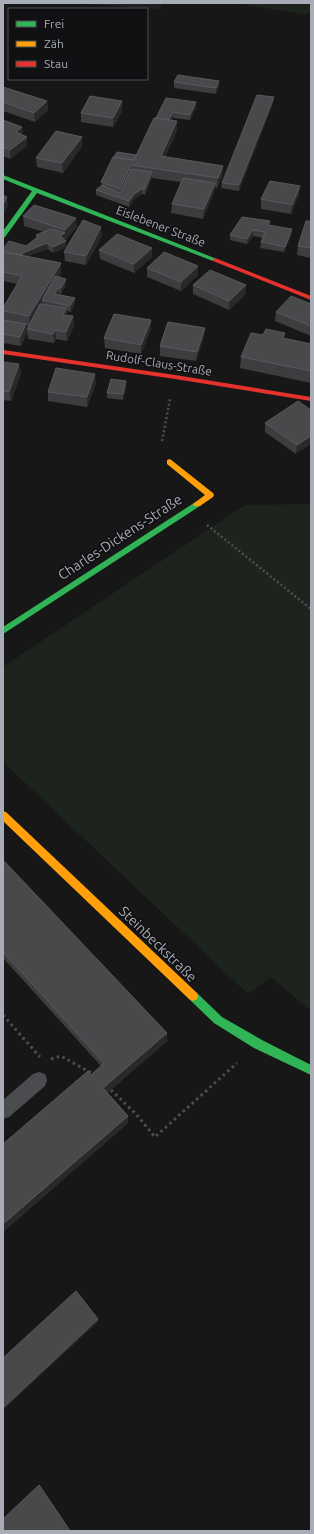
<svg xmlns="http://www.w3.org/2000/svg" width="314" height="1534" font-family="Ubuntu,sans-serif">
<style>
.built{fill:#212123}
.green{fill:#1d241e}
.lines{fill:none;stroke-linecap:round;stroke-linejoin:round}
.path-far1{stroke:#4d4e52;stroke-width:2.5;stroke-dasharray:2 2.5;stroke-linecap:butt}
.path{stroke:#4d4e52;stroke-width:3;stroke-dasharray:2.5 3.5;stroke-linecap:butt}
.lane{fill:#4b4c50;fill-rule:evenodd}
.fast{fill:#30b455;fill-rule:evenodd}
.slow{fill:#ff9f0a;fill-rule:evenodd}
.jam{fill:#e5322d;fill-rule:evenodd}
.wall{fill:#3d3d3f}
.shaded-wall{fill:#29292a}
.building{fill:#49494c;stroke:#58595d}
.labels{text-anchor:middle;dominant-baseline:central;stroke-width:3.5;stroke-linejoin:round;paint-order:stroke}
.far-street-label{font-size:12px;fill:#a8adb8;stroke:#111113}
.street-label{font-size:14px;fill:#a8adb8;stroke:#111113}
</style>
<rect width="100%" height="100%" fill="#171717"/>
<path class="built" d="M72,3H162L160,9Z"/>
<path class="green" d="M247,3H311V10L307,15L246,5Z
M311,504V1011L271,977L248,994L3,762V667L245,505Z"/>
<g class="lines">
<path class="path-far1" d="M162,441L170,399
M207,525L311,609"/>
<path class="path" d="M3,1015L40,1057
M51,1059L61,1056L95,1075
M111,1090L136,1114L155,1137L237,1063"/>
<path class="lane" d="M39,1072L45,1074L47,1080L45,1086L9,1117L3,1119V1100L33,1074Z"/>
<path class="fast" d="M3,175L217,259L218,260L217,261H213L37,193L5,237L3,238V231L32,191L3,179Z
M197,501L200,502L201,504L200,506L3,634V627Z
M193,991L197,993L222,1017L262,1040L311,1065V1075L254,1048L214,1023L189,999L188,996L189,993Z"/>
<path class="slow" d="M170,459L213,493L214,495L213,497L200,506H194L193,504L205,495L167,464V460Z
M3,811L6,812L197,993L198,996L197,999L193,1001L189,999L3,821Z"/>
<path class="jam" d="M215,258L311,296V300L213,261L212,260Z
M3,350L175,375L311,397V401L175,379L3,354Z"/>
</g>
<path class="wall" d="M174,82L219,86L216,94L174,88Z
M3,87L47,101L48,110L35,122L3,111Z
M274,97L273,103L239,191L221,188L222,183Z
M122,101V111L113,127L81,122V113Z
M196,102V108L190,120L173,118L172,121L177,131L165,157L223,166V175L217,188L215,187L214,192L203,219L171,213L172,204L181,182L152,178L145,195L142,194L134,199L129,207L96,195V190L102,185L101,182L114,157L136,155L156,118Z
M3,120L22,127L23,135L27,137V146L10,159L3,156Z
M82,146L63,173L37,167L36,158Z
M299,195L291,214L261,209V199Z
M23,216L77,227L66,239L64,240L66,241V247L53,253L48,249L28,256L61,263V272L59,277L66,284L61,294L59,293L58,294L75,298V303L71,312L67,311V315L73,316L74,326L67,341L56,339L54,343L28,339L27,329L29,326L26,325L27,333L21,346L3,343V308L17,284L4,281L3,282V249L26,246L36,238V235L44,232L24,226Z
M270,221L269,225L291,235L284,252L260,248L261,242L263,238L253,236L247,244L230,240V235Z
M311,221V258L297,255L298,246Z
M102,236L86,265L65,261L64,252Z
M152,248V257L134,273L100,259L99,250Z
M147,268L198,275L181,291L147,277Z
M193,285H246L245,295L229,310L193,294Z
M311,304V336L275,321L276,312Z
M151,329L141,354L105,348L104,338Z
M263,335L311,344V383L240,368L241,357Z
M204,337L196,361L160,356V346Z
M3,362L21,373L11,401L3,400Z
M96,383L87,407L48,401V392Z
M126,386L123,400L107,398V393Z
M311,410L296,454L265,432V423Z
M3,860L167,1033V1041L107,1093L128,1123L3,1232V1144L91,1075L101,1066L3,958Z"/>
<path class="shaded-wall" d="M219,81V86L216,94V88Z
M274,97L273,103L239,191V185Z
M47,101L48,110L35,122L34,113Z
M122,101V111L113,127V118Z
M196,102V108L190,120V115Z
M173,112V118L168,129V124Z
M177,121V131L161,166V156Z
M22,127L23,136L16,132Z
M27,137V146L10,159V150Z
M82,137V146L63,173L62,163Z
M131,165V175L120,198V189Z
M223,166V175L217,188L218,178Z
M152,172V178L145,195V189Z
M215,183L214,192L203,219L204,209Z
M300,186L299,195L291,214L292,205Z
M142,189V194L134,199L129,207V201L134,194Z
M7,197L8,206L3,215V204Z
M76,218L77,227L66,239L60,241V236L65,233V230Z
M101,227L102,236L86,265V256Z
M292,229L291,235L284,252L285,247Z
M253,230V236L247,244V239Z
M66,241V247L53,253V247Z
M47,243L48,249L23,258H20L23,253Z
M152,248V257L134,273V264Z
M61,263V272L45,301L42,300V306L30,326L29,316Z
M198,266V275L181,291V282Z
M66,279V284L61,294V288Z
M246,285L245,295L229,310V301Z
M58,288L59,293L55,299V294Z
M75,298V303L71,312L70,306Z
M66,308L67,317L63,315Z
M73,316L74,326L67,341L66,332Z
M151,320V329L141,354V345Z
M26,324L27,333L21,346L20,337Z
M205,328L204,337L196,361L197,352Z
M55,330L56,339L54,343L53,334Z
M19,364L21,373L11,401L9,392Z
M95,374L96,383L87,407V397Z
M126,381V386L123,400V394Z
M311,436V444L296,454L297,445Z
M167,1033V1041L104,1096L103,1088Z
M128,1116V1123L3,1232V1224Z
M98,1319L99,1321L3,1410V1408Z
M39,1485L41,1486L71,1531H70Z"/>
<path class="building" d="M178,75L219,81L216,88L174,82Z
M3,87L47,101L34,113L3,102Z
M257,95L274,97L239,185L222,183Z
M90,96L122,101L113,118L81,113Z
M166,98L196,102L190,115L173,112L169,120L156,118Z
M154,118L177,121L161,156L223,166L218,178L131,165L120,189L101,182L113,157L134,160Z
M3,120L22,127L16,132L27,137L10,150L3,147Z
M56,131L82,137L62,163L36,158Z
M117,152L136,155L134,160L114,157Z
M131,169L152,172L145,189H142L134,194L129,201L96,190L102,185L120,193Z
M183,178L215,183L204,209L172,204Z
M270,181L300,186L292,205L261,199Z
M3,195L7,197L3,204Z
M34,205L76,218L65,230L23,216Z
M242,217L270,221L268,225L292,229L285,247L261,242L265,232L253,230L247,239L230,235Z
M83,220L101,227L86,256L64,252Z
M306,221H311V248L298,246Z
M51,229L65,233L60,236L66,241L53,247L47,243L23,253L22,255L4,252L3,253V249L9,241L26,246L38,237L36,235Z
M117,234L152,248L134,264L99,250Z
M4,252L61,263L29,316L3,311V308L22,276L3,272V253Z
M164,252L198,266L181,282L147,268Z
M210,270L246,285L229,301L193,285Z
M55,276L66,279L61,288H58L55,294L75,298L70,306L42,300Z
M291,296L311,304V326L276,312Z
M40,304L66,308L63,315L73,316L66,332L55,330L53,334L27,329Z
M114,314L151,320L141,345L104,338Z
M3,320L26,324L20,337L3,334Z
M168,322L205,328L197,352L160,346Z
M266,329L285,333L283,338L311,344V371L241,357L251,333L263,335Z
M3,362L19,364L9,392L3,391Z
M56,368L95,374L87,397L48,392Z
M111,379L126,381L123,394L107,393Z
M298,401L311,410V436L297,445L265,423Z
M3,860L167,1033L103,1088L128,1116L3,1224V1144L88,1071L91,1075L104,1063L3,952Z
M76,1291L98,1319L3,1408V1358Z
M39,1485L70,1531H3V1519Z"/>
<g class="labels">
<g class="far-street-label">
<text transform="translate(161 226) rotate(21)">Eislebener Straße</text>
<text transform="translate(159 363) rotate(9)">Rudolf-Claus-Straße</text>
</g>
<g class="street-label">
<text transform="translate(120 537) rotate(-33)">Charles-Dickens-Straße</text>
<text transform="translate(158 944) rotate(44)">Steinbeckstraße</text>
</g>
</g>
<rect width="314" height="1534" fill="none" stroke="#a8adb8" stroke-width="8"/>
<rect x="8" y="8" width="140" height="72" fill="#111113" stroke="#4d4f55"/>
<rect x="16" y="21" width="20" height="6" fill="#30b455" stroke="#4d4f55"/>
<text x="44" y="28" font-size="12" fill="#a8adb8">Frei</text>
<rect x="16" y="41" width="20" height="6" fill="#ff9f0a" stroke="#4d4f55"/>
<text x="44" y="48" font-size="12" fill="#a8adb8">Zäh</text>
<rect x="16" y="61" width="20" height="6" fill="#e5322d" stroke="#4d4f55"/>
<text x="44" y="68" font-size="12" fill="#a8adb8">Stau</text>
</svg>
